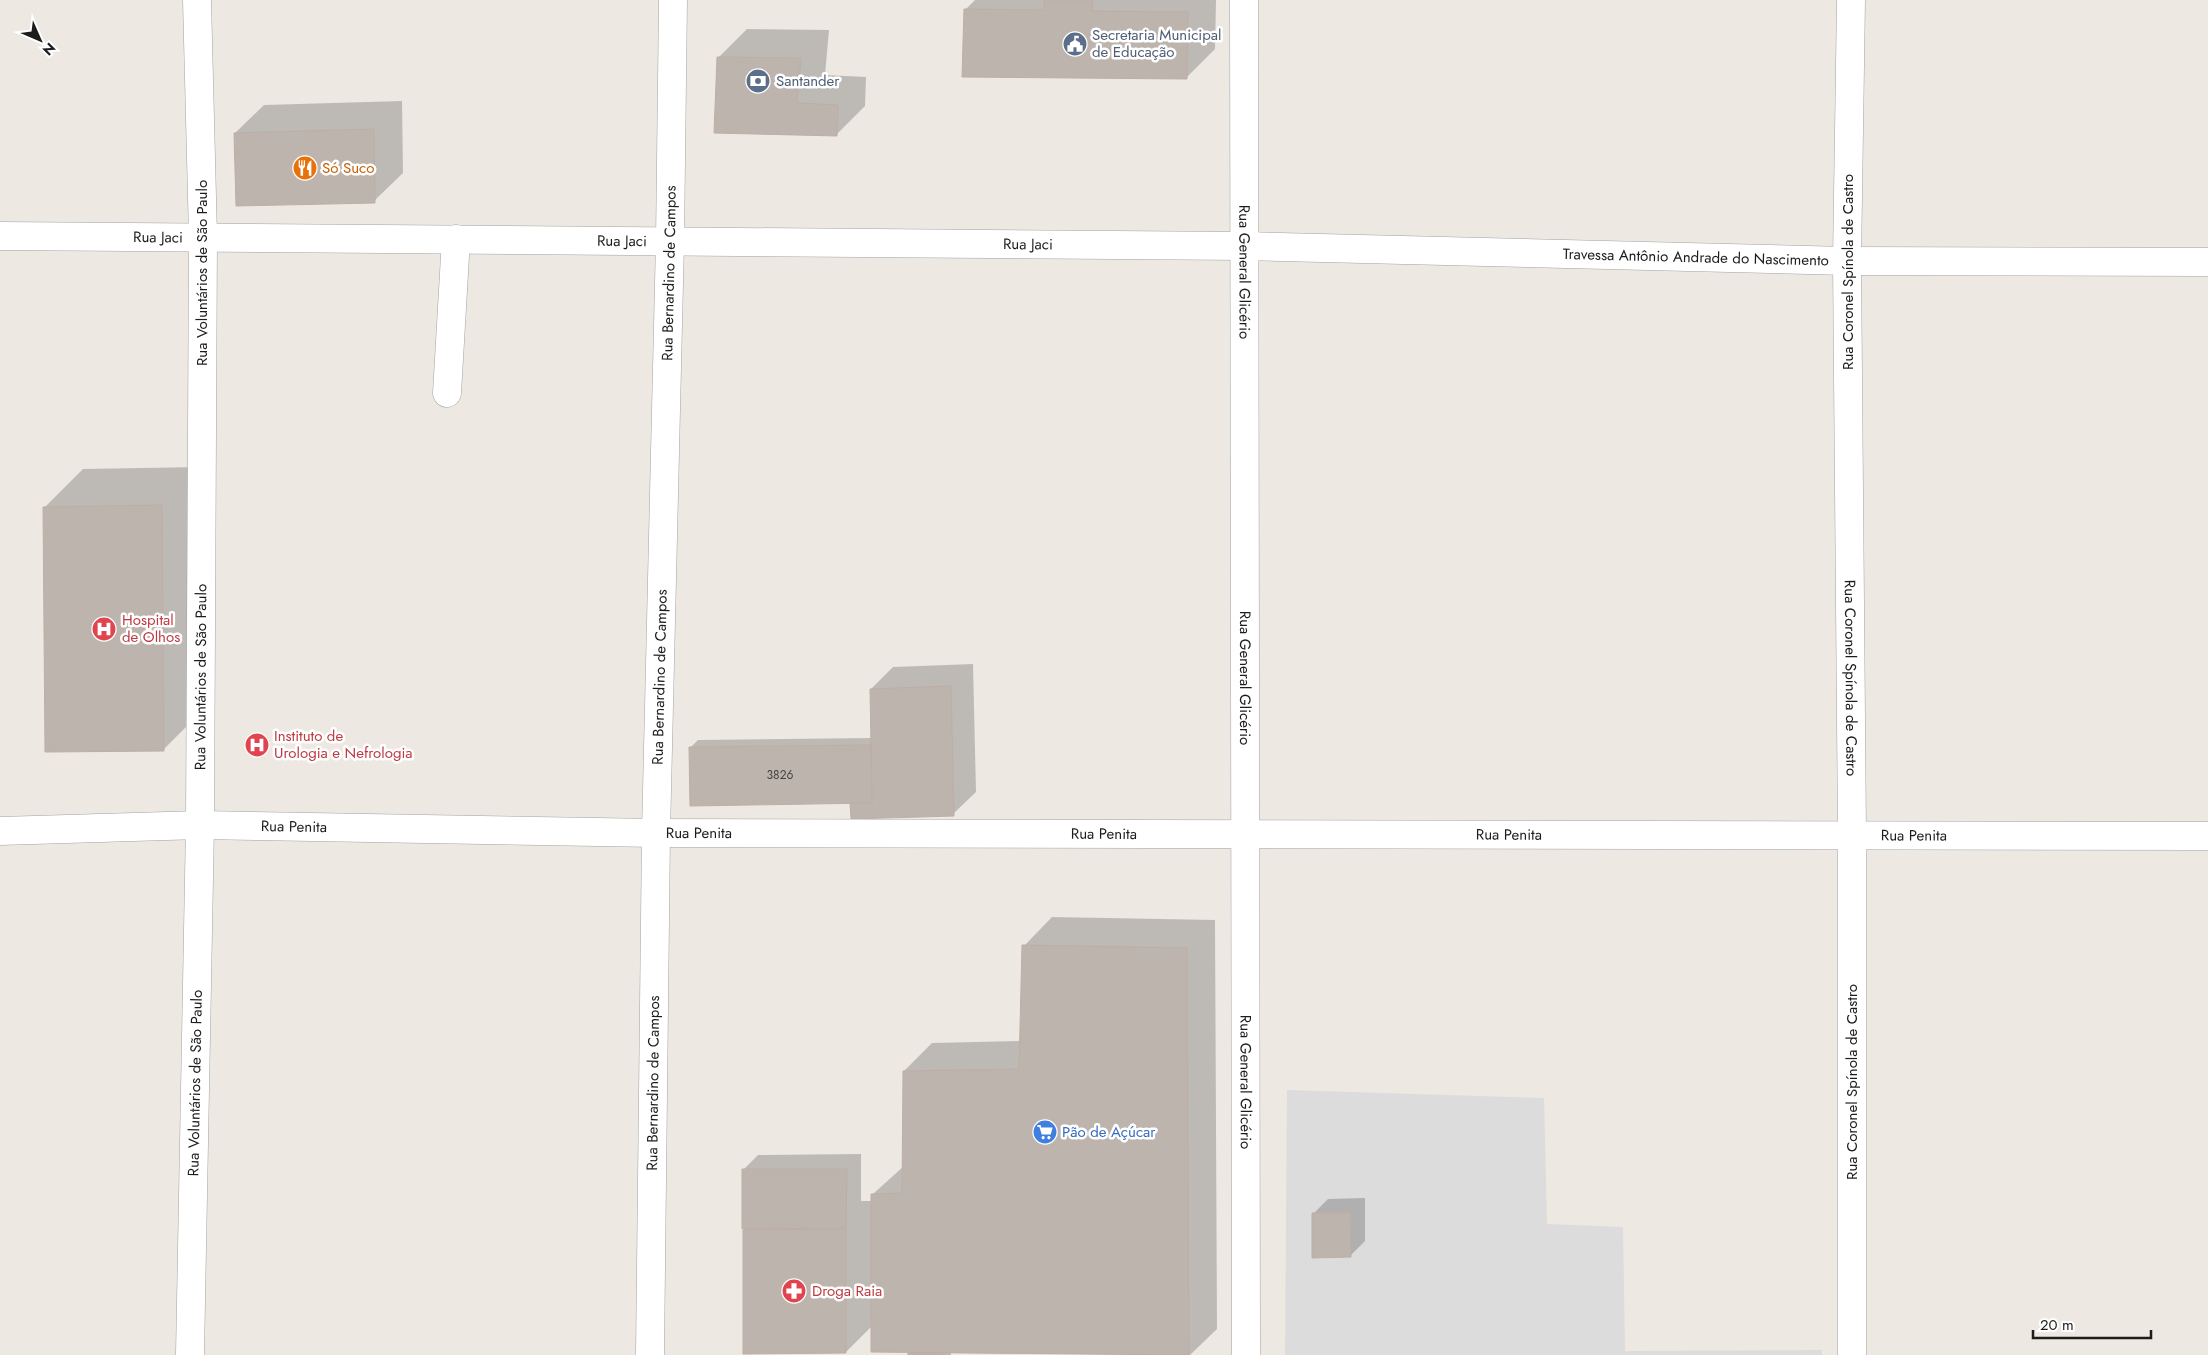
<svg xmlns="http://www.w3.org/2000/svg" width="2208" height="1355" font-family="Jost,sans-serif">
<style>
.parking{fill:#dcdcdc}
.shadow{fill:#0003}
.building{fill:#bdb4ae;stroke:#beaea5}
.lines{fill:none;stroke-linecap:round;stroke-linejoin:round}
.minor-casing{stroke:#a3a3a3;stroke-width:29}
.minor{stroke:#fff;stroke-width:28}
.labels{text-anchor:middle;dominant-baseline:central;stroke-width:5;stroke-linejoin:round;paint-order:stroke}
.number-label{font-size:12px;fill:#444240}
.service-label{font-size:15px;fill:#4e5e75;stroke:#fff;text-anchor:start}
.food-label{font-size:15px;fill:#c56008;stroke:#fff;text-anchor:start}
.street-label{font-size:15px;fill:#1c1c1c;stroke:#fff}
.health-label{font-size:15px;fill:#be3a42;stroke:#fff;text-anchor:start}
.shop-label{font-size:15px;fill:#366cbe;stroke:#fff;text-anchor:start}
</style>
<rect width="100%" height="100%" fill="#ede8e2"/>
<path class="parking" d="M1287,1090L1544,1098L1547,1224L1623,1227L1625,1351L1822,1350V1355H1285Z"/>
<path class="shadow" d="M975,0H1216L1215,49L1187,77L965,10Z
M747,29L829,30L825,75L866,77L865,106L836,135L718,58Z
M402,101L403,173L374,201L235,133L264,105Z
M201,467L202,711L164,749L44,508L83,469Z
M973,664L976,792L953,814L851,802L690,748L698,740L872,738L871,689L893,667Z
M1052,917L1215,920L1217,1329L1190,1355L951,1353V1355H909L911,1352L873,1325L846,1352L744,1230L746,1228L743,1170L758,1155L861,1154V1201H873V1194L904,1166V1071L932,1043L1021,1041L1024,946Z
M1365,1198V1241L1350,1256L1313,1214L1328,1199Z"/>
<path class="building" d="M1044,0H1093L1092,11L1188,12L1187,79L962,77L964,9L1044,10Z
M717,57L801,58L797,103L838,105L837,136L714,133Z
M374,129L375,203L236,206L234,133Z
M162,505L164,751L45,752L43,507Z
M951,686L954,816L851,819L850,803H872L870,689Z
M871,745L872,803L690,806L689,747Z
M1022,945L1187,948L1189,1355L871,1352V1194L902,1193L903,1071L1019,1069Z
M742,1169H847L846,1228L742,1229Z
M1312,1213H1350L1351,1257L1312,1258Z
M846,1229V1353L743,1354V1230Z
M908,1353L944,1354V1355H908Z"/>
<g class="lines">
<defs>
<g id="minor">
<path id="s1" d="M1244,0L1246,1355"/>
<path id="s2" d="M1851,0L1847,261L1852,834V1355"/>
<path id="s3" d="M0,236L1244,246L1847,261L2208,262"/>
<path d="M447,393L456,239"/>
<path id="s4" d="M0,831L200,825L656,833L2208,836"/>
<path id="s5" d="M190,1355L200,825L203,237L197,0"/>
<path id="s6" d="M650,1355L656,833L670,241L673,0"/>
</g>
</defs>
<use href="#minor" class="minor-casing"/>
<use href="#minor" class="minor"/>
</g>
<defs>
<symbol id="civic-disc" viewBox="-11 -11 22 22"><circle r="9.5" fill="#5c6f8a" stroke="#fff"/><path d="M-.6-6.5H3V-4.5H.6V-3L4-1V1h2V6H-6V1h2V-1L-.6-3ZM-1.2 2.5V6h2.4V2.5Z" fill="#fff"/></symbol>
<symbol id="bank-disc" viewBox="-11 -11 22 22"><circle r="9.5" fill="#5c6f8a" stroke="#fff"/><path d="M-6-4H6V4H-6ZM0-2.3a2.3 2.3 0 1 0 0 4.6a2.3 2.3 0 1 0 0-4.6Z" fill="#fff"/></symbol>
<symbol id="restaurant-disc" viewBox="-11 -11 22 22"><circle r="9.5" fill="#e8710a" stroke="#fff"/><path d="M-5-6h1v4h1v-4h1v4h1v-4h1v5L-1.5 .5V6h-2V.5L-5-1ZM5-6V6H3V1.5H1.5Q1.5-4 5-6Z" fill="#fff"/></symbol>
<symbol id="hospital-disc" viewBox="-11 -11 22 22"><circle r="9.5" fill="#e0444e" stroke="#fff"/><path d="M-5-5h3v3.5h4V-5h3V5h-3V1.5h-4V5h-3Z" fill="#fff"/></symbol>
<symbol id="supermarket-disc" viewBox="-11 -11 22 22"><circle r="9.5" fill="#3f7fe0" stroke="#fff"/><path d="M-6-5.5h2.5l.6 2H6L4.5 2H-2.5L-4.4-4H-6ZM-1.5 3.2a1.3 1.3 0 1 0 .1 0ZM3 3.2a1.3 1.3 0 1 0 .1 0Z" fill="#fff"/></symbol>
<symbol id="pharmacy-disc" viewBox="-11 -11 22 22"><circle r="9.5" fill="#e0444e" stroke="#fff"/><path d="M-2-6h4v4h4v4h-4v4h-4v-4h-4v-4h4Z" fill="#fff"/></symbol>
</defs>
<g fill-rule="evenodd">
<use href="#civic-disc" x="1061" y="30" width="28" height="28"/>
<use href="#bank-disc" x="744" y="67" width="28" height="28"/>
<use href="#restaurant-disc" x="291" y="154" width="28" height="28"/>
<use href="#hospital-disc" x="90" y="615" width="28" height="28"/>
<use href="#hospital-disc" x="243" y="731" width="28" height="28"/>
<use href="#supermarket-disc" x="1031" y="1118" width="28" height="28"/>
<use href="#pharmacy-disc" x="780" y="1277" width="28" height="28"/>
</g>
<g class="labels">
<g class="number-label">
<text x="780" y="775">3826</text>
</g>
<g class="service-label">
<text x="1092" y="35">Secretaria Municipal<tspan x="1092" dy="17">de Educação</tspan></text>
<text x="776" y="81">Santander</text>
</g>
<g class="food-label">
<text x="322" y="168">Só Suco</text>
</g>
<g class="street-label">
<text stroke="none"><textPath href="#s3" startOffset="158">Rua Jaci</textPath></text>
<text stroke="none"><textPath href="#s3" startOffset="622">Rua Jaci</textPath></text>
<text stroke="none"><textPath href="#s3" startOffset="1028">Rua Jaci</textPath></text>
<text stroke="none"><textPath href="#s3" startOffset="1696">Travessa Antônio Andrade do Nascimento</textPath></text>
<text transform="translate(1848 272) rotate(-90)">Rua Coronel Spínola de Castro</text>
<text transform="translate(202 273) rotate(-90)">Rua Voluntários de São Paulo</text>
<text stroke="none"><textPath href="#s6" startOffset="1082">Rua Bernardino de Campos</textPath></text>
<text stroke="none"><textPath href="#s1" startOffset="272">Rua General Glicério</textPath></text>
<text stroke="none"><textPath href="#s6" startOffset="678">Rua Bernardino de Campos</textPath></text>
<text stroke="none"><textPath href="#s1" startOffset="678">Rua General Glicério</textPath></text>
<text stroke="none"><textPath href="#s2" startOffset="678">Rua Coronel Spínola de Castro</textPath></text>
<text stroke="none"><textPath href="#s5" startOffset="678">Rua Voluntários de São Paulo</textPath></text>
<text stroke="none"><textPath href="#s4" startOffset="294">Rua Penita</textPath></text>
<text stroke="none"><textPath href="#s4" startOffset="699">Rua Penita</textPath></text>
<text stroke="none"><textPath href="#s4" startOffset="1104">Rua Penita</textPath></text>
<text stroke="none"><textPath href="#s4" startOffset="1509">Rua Penita</textPath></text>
<text stroke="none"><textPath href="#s4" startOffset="1914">Rua Penita</textPath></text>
<text stroke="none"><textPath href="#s5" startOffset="272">Rua Voluntários de São Paulo</textPath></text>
<text stroke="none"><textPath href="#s6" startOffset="272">Rua Bernardino de Campos</textPath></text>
<text stroke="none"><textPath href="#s1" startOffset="1082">Rua General Glicério</textPath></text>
<text transform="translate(1852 1082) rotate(-90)">Rua Coronel Spínola de Castro</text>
</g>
<g class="health-label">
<text x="122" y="620">Hospital<tspan x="122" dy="17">de Olhos</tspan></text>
<text x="274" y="736">Instituto de<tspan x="274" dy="17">Urologia e Nefrologia</tspan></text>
<text x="812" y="1291">Droga Raia</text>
</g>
<g class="shop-label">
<text x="1062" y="1132">Pão de Açúcar</text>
</g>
</g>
<g transform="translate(40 40) rotate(135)" stroke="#ffffff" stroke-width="4" paint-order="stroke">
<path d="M0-4L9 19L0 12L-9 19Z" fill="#1c1c1c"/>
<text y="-8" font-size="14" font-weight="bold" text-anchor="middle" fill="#1c1c1c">N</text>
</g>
<path d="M2033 1330v8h118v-8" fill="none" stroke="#1c1c1c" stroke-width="2.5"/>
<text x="2040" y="1330" font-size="15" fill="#1c1c1c" stroke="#ffffff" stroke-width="4" paint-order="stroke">20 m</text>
</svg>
